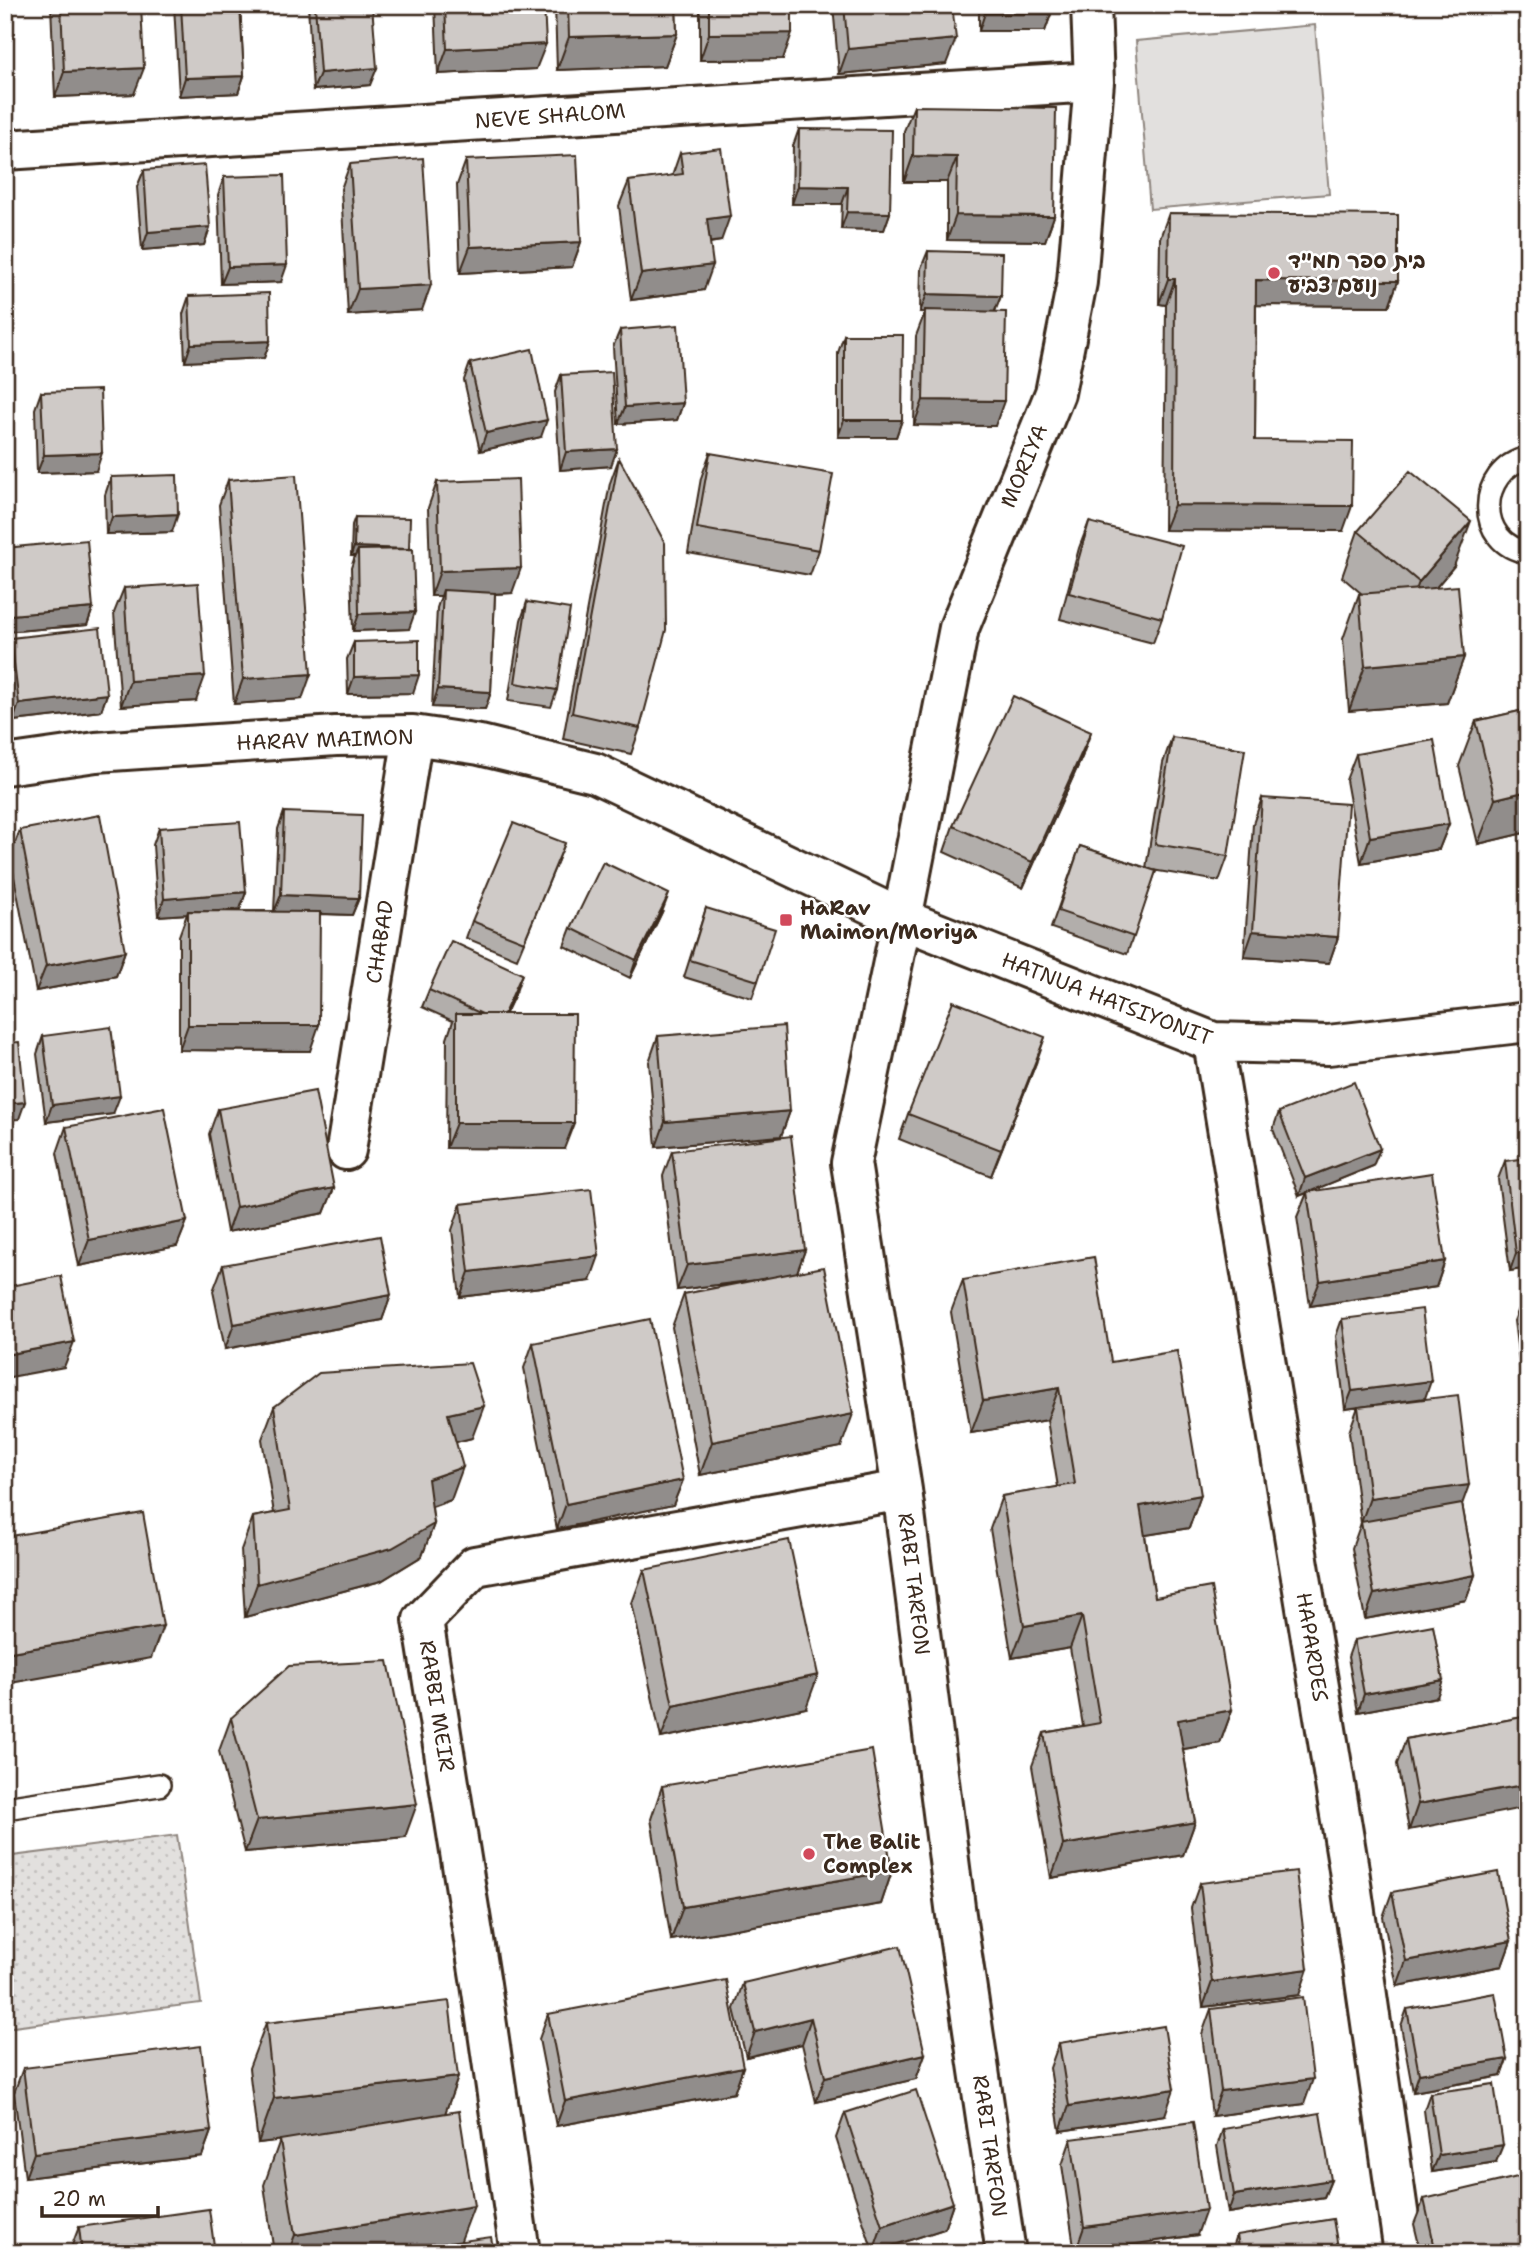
<svg xmlns="http://www.w3.org/2000/svg" width="1533" height="2258" font-family="'Shantell Sans','Playpen Sans Hebrew',sans-serif">
<style>
.grass{fill:#e2e0de;stroke:#8e857e;stroke-width:2}
.park{fill:url(#park-dots);stroke:#8e857e;stroke-width:2}
.lines{fill:none;stroke-linecap:round;stroke-linejoin:round}
.lane-casing{stroke:#3b2a1e;stroke-width:26}
.street-casing{stroke:#3b2a1e;stroke-width:44}
.lane{stroke:#fff;stroke-width:21}
.street{stroke:#fff;stroke-width:38}
.wall{fill:#b2aeab;stroke:#3b2a1e;stroke-width:2}
.shaded-wall{fill:#918d8b;stroke:#3b2a1e;stroke-width:2}
.building{fill:#cfcac7;stroke:#3b2a1e;stroke-width:2}
.poi-dot{fill:#d1495b;stroke:#fff;stroke-width:2.5}
.labels{text-anchor:middle;dominant-baseline:central;stroke-width:5;stroke-linejoin:round;paint-order:stroke}
.street-label{font-size:21px;fill:#3b2a1e;stroke:#fff}
.poi-label{font-size:21px;font-weight:bold;fill:#3b2a1e;stroke:#fff;text-anchor:start}
</style>
<defs>
<pattern id="park-dots" width="8" height="8" patternUnits="userSpaceOnUse" patternTransform="scale(1.75)"><rect width="8" height="8" fill="#e2e0de"/><path d="M2 2h.1M6 6h.1" fill="none" stroke="#c3c0be" stroke-width="1.8" stroke-linecap="round"/></pattern>
</defs>
<rect width="100%" height="100%" fill="#fff"/>
<filter id="ink" filterUnits="userSpaceOnUse"><feTurbulence type="fractalNoise" baseFrequency=".0143" numOctaves="2"/><feDisplacementMap in="SourceGraphic" scale="14" xChannelSelector="R" yChannelSelector="G"/><feConvolveMatrix kernelMatrix="1 2 1 2 8 2 1 2 1" color-interpolation-filters="sRGB"/></filter>
<g filter="url(#ink)">
<path class="grass" d="M1315,25L1329,194L1150,209L1136,41Z"/>
<path class="park" d="M177,1835L201,2003L5,2028V1857Z"/>
<g class="lines">
<defs>
<path id="lane" d="M1528,458C1476,469 1475,545 1528,552
M5,1808L159,1785"/>
<path id="street" d="M5,150L1094,82
M5,765L96,752L336,736L413,735L480,745L595,773L902,919L1213,1042L1328,1045L1528,1022
M1213,1042L1348,1863L1404,2253
M346,1150L413,735
M520,2253L481,1984L423,1620L475,1566L902,1490
M1006,2253L956,1915L902,1490L851,1163L902,919L959,628L1055,393L1077,282L1094,82L1091,5"/>
</defs>
<use href="#lane" class="lane-casing"/>
<use href="#street" class="street-casing"/>
<use href="#lane" class="lane"/>
<use href="#street" class="street"/>
</g>
<path class="wall" d="M51,5H141L134,94L55,97Z
M174,5H240L244,76L238,93L179,96Z
M308,5H372L370,85L313,90Z
M435,5H544L536,69L438,74Z
M555,5H676L677,34L665,66L557,70Z
M700,5H792L783,59L700,60Z
M833,5H952L946,64L839,74Z
M979,5H1051V14L1045,31H979Z
M914,106L1054,216L1045,241L947,240V182H904V131Z
M799,129L890,213L884,230L841,229L842,204H792L793,146Z
M680,153L721,241L710,243L704,290L631,300L619,206L629,181L672,176Z
M466,160L581,242L572,267L460,273L457,185Z
M350,164L422,310L348,315L341,189Z
M144,170L210,227L204,245L142,250L137,187Z
M224,177L281,282L221,284L218,195Z
M1169,213L1398,281L1389,306L1256,305L1255,440L1343,531L1164,530L1166,305L1159,304L1160,238Z
M928,251L1001,296L995,312V426L914,425L916,336L925,312H920L921,268Z
M189,296L270,341L264,358L185,362L183,314Z
M620,330L683,403L677,420L618,424L613,347Z
M844,335L902,420L896,437H838V353Z
M470,363L541,437L480,451L464,380Z
M561,375L611,466L560,470L555,392Z
M41,392L96,471L37,473L35,409Z
M710,453L819,550L810,575L688,553L701,478Z
M619,458L640,728L631,754L563,739L610,483Z
M111,477L172,532L106,534L105,495Z
M228,480L302,699L234,704L219,505Z
M437,482L512,593L495,594L491,692L485,709L432,707L437,608L441,596H431L428,508Z
M355,517L409,549V629L353,631L351,568L355,556H351L352,525Z
M1089,522L1162,618L1153,643L1060,619L1079,548Z
M1358,531L1454,566L1436,587L1464,657L1447,703L1349,711L1343,639L1359,594H1362L1342,577Z
M5,548L93,608L87,625L5,632Z
M124,588L196,701L121,706L114,613Z
M527,602L557,690L551,707L508,701L521,620Z
M11,638L107,694L101,711L13,721L5,656Z
M354,642L413,693L348,694L347,659Z
M1528,709V832L1478,844L1459,766L1476,721Z
M1172,737L1228,856L1219,881L1152,870L1156,871L1127,954L1051,928L1080,846L1146,868L1163,763Z
M1356,754L1449,824L1439,849L1361,863L1346,780Z
M1082,757L1023,888L944,852L953,826Z
M1262,798L1338,937L1329,963L1244,957L1253,824Z
M284,812L359,898L352,915L320,914L310,1051L179,1050V936L187,914L158,916L153,845L159,828L246,892L240,909L220,911H274L278,829Z
M20,830L125,951L116,976L36,991L10,856Z
M565,843L517,959L466,938L472,921Z
M706,908L758,981L752,998L684,977Z
M662,912L630,978L564,946L571,928Z
M429,990L516,992L505,1014L564,1149L446,1148L447,1039L453,1021L422,1007Z
M43,1036L113,1114L46,1122L37,1054Z
M658,1036L790,1111L781,1136L656,1147L649,1062Z
M1036,1063L991,1176L899,1139L908,1114Z
M218,1109L334,1188L324,1213L227,1232L209,1134Z
M1279,1112L1373,1166L1308,1192L1445,1261L1436,1287L1310,1306L1297,1217L1307,1193L1299,1196L1273,1129Z
M66,1127L187,1221L177,1246L79,1266L57,1153Z
M672,1151L805,1250L797,1272L841,1447L700,1475L672,1327L684,1294L750,1281L677,1290L663,1176Z
M1505,1161L1528,1268L1510,1271L1498,1179Z
M461,1204L590,1281L460,1297L452,1230Z
M223,1265L391,1295L382,1320L225,1349L213,1291Z
M963,1280L1111,1362L1201,1495L1189,1528L1145,1535L1155,1597L1232,1710L1220,1743L1183,1749L1195,1822L1183,1855L1051,1878L1032,1766L1044,1733L1083,1726L1070,1648L1012,1658L990,1529L1002,1496L1058,1487L1047,1420L971,1433L951,1312Z
M1528,1303V1384L1522,1385L1514,1321L1521,1304Z
M1342,1319L1425,1398L1345,1409L1336,1336Z
M533,1343L683,1480L673,1505L557,1529L524,1368Z
M274,1407L472,1438L456,1442L451,1500L432,1507L434,1524L422,1556L381,1581L245,1617L241,1550L253,1517L274,1513L262,1439Z
M1358,1407L1462,1504L1475,1575L1466,1600L1365,1619L1352,1548L1361,1523L1349,1432Z
M644,1570L806,1708L661,1738L632,1603Z
M1354,1640L1437,1697L1358,1712L1348,1657Z
M1528,1716L1409,1830L1397,1764L1406,1739Z
M231,1718L405,1837L245,1852L219,1751Z
M662,1786L892,1871L881,1904L671,1940L651,1819Z
M1200,1883L1299,1995L1203,2007L1191,1908Z
M1392,1892L1511,1941L1502,1966L1397,1986L1383,1917Z
M743,1983L925,2054L916,2079L816,2102L802,2044L746,2057L734,2009Z
M1211,2009L1304,2104L1212,2116L1202,2034Z
M1407,2009L1507,2059L1501,2076L1413,2092L1401,2026Z
M548,2014L743,2067L734,2093L556,2126L539,2039Z
M266,2023L458,2077L445,2113L461,2241L494,2253H274L264,2185L280,2140L258,2143L249,2068Z
M1059,2043L1165,2115L1060,2131L1050,2068Z
M23,2068L211,2131L202,2156L25,2178L14,2093Z
M1430,2093L1496,2162L1432,2172L1424,2110Z
M845,2113L953,2203L944,2229L873,2252L836,2138Z
M1223,2129L1331,2180L1324,2197L1228,2213L1217,2146Z
M1071,2139L1197,2235L1075,2253L1062,2165Z
M1424,2199L1528,2253H1421L1414,2224Z
M79,2227L215,2253H69Z
M1237,2235L1339,2253H1231Z"/>
<path class="shaded-wall" d="M985,13L1051,14L1045,31H979Z
M792,33L783,59L700,60L709,34Z
M677,34L665,66L557,70L569,37Z
M956,39L946,64L839,74L848,49Z
M546,44L536,69L438,74L447,49Z
M144,68L134,94L55,97L64,72Z
M377,68L370,85L313,90L320,73Z
M244,76L238,93L179,96L185,78Z
M913,156L957,157L947,182H904Z
M798,186L848,187L842,204H792Z
M847,212L890,213L884,230L841,229Z
M956,215L1054,216L1045,241L947,240Z
M730,216L721,241L698,244L707,219Z
M210,227L204,245L142,250L148,232Z
M581,242L572,267L460,273L470,247Z
M287,265L281,282L221,284L228,267Z
M713,265L704,290L631,300L641,274Z
M1168,279H1175L1166,305L1159,304Z
M1256,280L1398,281L1389,306L1247,305Z
M431,285L422,310L348,315L358,289Z
M927,294L1001,296L994,313L920,312Z
M270,341L264,358L185,362L191,344Z
M923,400L1004,401L995,426L914,425Z
M683,403L677,420L618,424L625,407Z
M547,420L541,437L480,451L486,433Z
M844,420H902L896,437H838Z
M617,449L611,466L560,470L566,452Z
M102,453L96,471L37,473L44,455Z
M1174,505L1352,506L1343,531L1164,530Z
M178,514L172,532L106,534L112,517Z
M1471,521L1454,566L1403,627L1419,582Z
M354,547L409,549L358,550L355,556H351Z
M521,568L512,593L443,596V590L441,596H431L440,571Z
M93,608L87,625L5,632V627L10,615Z
M415,612L409,629L353,631L359,614Z
M1464,657L1447,703L1349,711L1365,666Z
M311,674L302,699L234,704L243,679Z
M419,675L413,693L348,694L354,677Z
M205,676L196,701L121,706L130,681Z
M438,689L491,692L485,709L432,707Z
M107,694L101,711L13,721L19,704Z
M1091,732L1082,757L1023,888L1032,862Z
M1528,791V832L1478,844L1495,799Z
M1449,824L1439,849L1361,863L1370,837Z
M246,892L240,909L188,914V911L187,914L158,916L164,899Z
M669,894L662,912L630,978L636,960Z
M281,895L359,898L352,915L274,912Z
M1253,931L1338,937L1329,963L1244,957Z
M125,951L116,976L36,991L46,966Z
M522,974L516,992L494,1039L500,1022Z
M188,1025H319L310,1051L179,1050Z
M1045,1037L1036,1063L991,1176L1001,1150Z
M120,1096L113,1114L46,1122L52,1105Z
M25,1102L19,1119L5,1120V1104Z
M790,1111L781,1136L656,1147L665,1122Z
M456,1123H574L564,1149L446,1148Z
M1380,1149L1373,1166L1299,1196L1305,1178Z
M334,1188L324,1213L227,1232L236,1207Z
M187,1221L177,1246L79,1266L89,1240Z
M805,1250L796,1275L677,1290L687,1265Z
M1528,1252V1268L1510,1271L1516,1253Z
M599,1256L590,1281L460,1297L469,1272Z
M1445,1261L1436,1287L1310,1306L1320,1281Z
M391,1295L382,1320L225,1349L234,1324Z
M74,1342L64,1367L5,1378V1355Z
M1528,1369V1384L1522,1385Z
M1431,1381L1425,1398L1345,1409L1352,1391Z
M1059,1388L1047,1420L971,1433L983,1401Z
M484,1406L472,1438L436,1447L448,1414Z
M853,1414L841,1447L700,1475L712,1442Z
M463,1467L451,1500L416,1512L428,1479Z
M683,1480L673,1505L557,1529L566,1504Z
M1469,1485L1460,1510L1361,1523L1370,1498Z
M1201,1495L1189,1528L1128,1538L1140,1506Z
M434,1524L422,1556L381,1581L245,1617L257,1584Z
M1475,1575L1466,1600L1365,1619L1374,1594Z
M1082,1616L1070,1648L1012,1658L1024,1626Z
M163,1626L151,1658L5,1684V1653Z
M818,1675L806,1708L661,1738L673,1706Z
M1443,1680L1437,1697L1358,1712L1364,1694Z
M1232,1710L1220,1743L1166,1752L1178,1720Z
M1528,1784V1807L1409,1830L1418,1804Z
M417,1804L405,1837L245,1852L257,1820Z
M1195,1822L1183,1855L1051,1878L1063,1845Z
M892,1871L881,1904L671,1940L683,1907Z
M1511,1941L1502,1966L1397,1986L1406,1961Z
M1308,1969L1299,1995L1203,2007L1212,1982Z
M811,2018L802,2044L746,2057L755,2032Z
M925,2054L916,2079L816,2102L825,2077Z
M1507,2059L1501,2076L1413,2092L1419,2074Z
M743,2067L734,2093L556,2126L565,2101Z
M458,2077L442,2122L258,2143L274,2098Z
M1313,2079L1304,2104L1212,2116L1221,2091Z
M1174,2089L1165,2115L1060,2131L1069,2106Z
M211,2131L202,2156L25,2178L34,2153Z
M1503,2145L1496,2162L1432,2172L1439,2155Z
M1331,2180L1324,2197L1228,2213L1234,2195Z
M953,2203L944,2229L873,2252L882,2226Z
M474,2206L457,2251L449,2253H288L295,2235Z
M1206,2210L1197,2235L1075,2253L1084,2227Z"/>
<path class="building" d="M61,5H141L144,68L64,72Z
M181,5H240L244,76L185,78Z
M315,5H372L377,68L320,73Z
M445,5H544L546,44L447,49Z
M568,5H676L677,34L569,37Z
M709,5H792V33L709,34Z
M844,5H952L956,39L848,49Z
M985,5H1051V14L985,13Z
M914,106L1056,108L1054,216L956,215L957,157L913,156Z
M799,129L892,130L890,213L847,212L848,187L798,186Z
M721,148L730,216L707,219L713,265L641,274L629,181L683,174L680,153Z
M577,155L581,242L470,247L466,160Z
M423,158L431,285L358,289L350,164Z
M205,165L210,227L148,232L144,170Z
M284,175L287,265L228,267L224,177Z
M1169,213L1398,215V281L1256,280L1255,440L1353,441L1352,506L1174,505L1175,279H1168Z
M928,251L1002,253L1001,296L927,294Z
M269,293L270,341L191,344L189,296Z
M925,310L1006,312L1004,401L923,400Z
M678,325L683,403L625,407L620,330Z
M844,335H903L902,420H844Z
M532,349L547,420L486,433L470,363Z
M612,372L617,449L566,452L561,375Z
M100,390L102,453L44,455L41,392Z
M710,453L833,474L819,550L697,528Z
M619,458L665,543L666,630L640,728L572,713Z
M1410,471L1471,521L1419,582L1358,531Z
M177,475L178,514L112,517L111,477Z
M296,475L311,674L243,679L228,480Z
M518,479L521,568L440,571L437,482Z
M355,517L410,518L409,549L354,547Z
M1089,522L1182,546L1162,618L1069,593Z
M87,540L93,608L10,615L5,570V548Z
M413,549L415,612L359,614L358,550Z
M198,583L205,676L130,681L124,588Z
M1458,586L1464,657L1365,666L1359,594Z
M443,590L495,593L491,692L438,689Z
M527,602L570,609L557,690L515,683Z
M100,628L107,694L19,704L11,638Z
M419,640V675L354,677V642Z
M1013,696L1091,732L1032,862L953,826Z
M1528,709V791L1495,799L1476,721Z
M1172,737L1245,749L1228,856L1155,844Z
M1434,740L1449,824L1370,837L1356,754Z
M1262,798L1348,804L1338,937L1253,931Z
M284,812L362,815L359,898L281,895Z
M100,815L125,951L46,966L20,830Z
M240,822L246,892L164,899L159,828Z
M513,823L565,843L524,942L472,921Z
M1080,846L1156,871L1134,937L1058,911Z
M603,862L669,894L636,960L571,928Z
M706,908L775,929L758,981L690,960Z
M188,911L320,912L319,1025H188Z
M451,941L522,974L504,1014H482L429,990Z
M953,1001L1045,1037L1001,1150L908,1114Z
M456,1014H575L574,1123H456Z
M784,1026L790,1111L665,1122L658,1036Z
M111,1027L120,1096L52,1105L43,1036Z
M19,1042L25,1102L5,1104V1043Z
M1354,1082L1380,1149L1305,1178L1279,1112Z
M315,1091L334,1188L236,1207L218,1109Z
M164,1108L187,1221L89,1240L66,1127Z
M791,1136L805,1250L687,1265L672,1151Z
M1528,1158V1252L1516,1253L1505,1161Z
M1432,1173L1445,1261L1320,1281L1307,1192Z
M591,1189L599,1256L469,1272L461,1204Z
M380,1236L391,1295L234,1324L223,1265Z
M1094,1257L1111,1362L1177,1351L1201,1495L1140,1506L1155,1597L1211,1587L1232,1710L1178,1720L1195,1822L1063,1845L1044,1733L1100,1723L1082,1616L1024,1626L1002,1496L1075,1484L1059,1388L983,1401L963,1280Z
M824,1267L853,1414L712,1442L684,1294Z
M61,1276L74,1342L5,1355V1287Z
M1528,1303V1361L1521,1304Z
M1422,1309L1431,1381L1352,1391L1342,1319Z
M650,1319L683,1480L566,1504L533,1343Z
M470,1363L484,1406L448,1414L463,1467L428,1479L434,1524L392,1548L257,1584L253,1517L290,1510L274,1407L319,1373Z
M1458,1395L1469,1485L1370,1498L1358,1407Z
M1462,1504L1475,1575L1374,1594L1361,1522Z
M143,1513L163,1626L5,1653V1537Z
M789,1540L818,1675L673,1706L644,1570Z
M1433,1625L1443,1680L1364,1694L1354,1640Z
M388,1661L417,1804L257,1820L231,1718L289,1666Z
M1528,1716V1784L1418,1804L1406,1739Z
M872,1750L892,1871L683,1907L662,1786Z
M1296,1871L1308,1969L1212,1982L1200,1883Z
M1498,1872L1511,1941L1406,1961L1392,1892Z
M900,1946L925,2054L825,2077L811,2018L755,2032L743,1983Z
M726,1980L743,2067L565,2101L548,2014Z
M1495,1993L1507,2059L1419,2074L1407,2009Z
M1303,1997L1313,2079L1221,2091L1211,2009Z
M449,2001L458,2077L274,2098L266,2023Z
M1164,2026L1174,2089L1069,2106L1059,2043Z
M201,2046L211,2131L34,2153L23,2068Z
M1494,2084L1503,2145L1439,2155L1430,2093Z
M916,2090L953,2203L882,2226L845,2113Z
M459,2111L474,2206L295,2235L280,2140Z
M1320,2113L1331,2180L1234,2195L1223,2129Z
M1193,2122L1206,2210L1084,2227L1071,2139Z
M1526,2175L1528,2182V2251L1519,2253H1436L1424,2199Z
M209,2209L215,2253H82L79,2227Z
M1333,2219L1339,2253H1240L1237,2235Z
M491,2237L494,2253H376Z
M1180,2250V2253H1160Z"/>
</g>
<g class="poi-dot">
<circle cx="1274" cy="273" r="7"/>
<rect x="779" y="913" width="14" height="14" rx="3.5"/>
<circle cx="809" cy="1854" r="7"/>
</g>
<g class="labels">
<g class="street-label">
<text transform="translate(550 116) rotate(-4)">NEVE SHALOM</text>
<text transform="translate(1024 466) rotate(-67)">MORIYA</text>
<text transform="translate(325 740) rotate(-2)">HARAV MAIMON</text>
<text transform="translate(380 942) rotate(-81)">CHABAD</text>
<text transform="translate(1107 999) rotate(21)">HATNUA HATSIYONIT</text>
<text transform="translate(914 1584) rotate(83)">RABI TARFON</text>
<text transform="translate(1312 1647) rotate(81)">HAPARDES</text>
<text transform="translate(437 1706) rotate(81)">RABBI MEIR</text>
<text transform="translate(990 2146) rotate(82)">RABI TARFON</text>
</g>
<g class="poi-label">
<text x="1288" y="261">בית ספר חמ"ד<tspan x="1288" dy="24">נועם צביע</tspan></text>
<text x="800" y="908">HaRav<tspan x="800" dy="24">Maimon/Moriya</tspan></text>
<text x="823" y="1842">The Balit<tspan x="823" dy="24">Complex</tspan></text>
</g>
</g>
<rect width="1533" height="2258" fill="none" stroke="#fff" stroke-width="28"/>
<rect x="14" y="14" width="1505" height="2230" fill="none" stroke="#3b2a1e" stroke-width="2.5" filter="url(#ink)"/>
<path d="M42 2206v10h116v-10" fill="none" stroke="#3b2a1e" stroke-width="3.5"/>
<text x="52" y="2206" font-size="21" fill="#3b2a1e" stroke="#ffffff" stroke-width="5" paint-order="stroke">20 m</text>
</svg>
